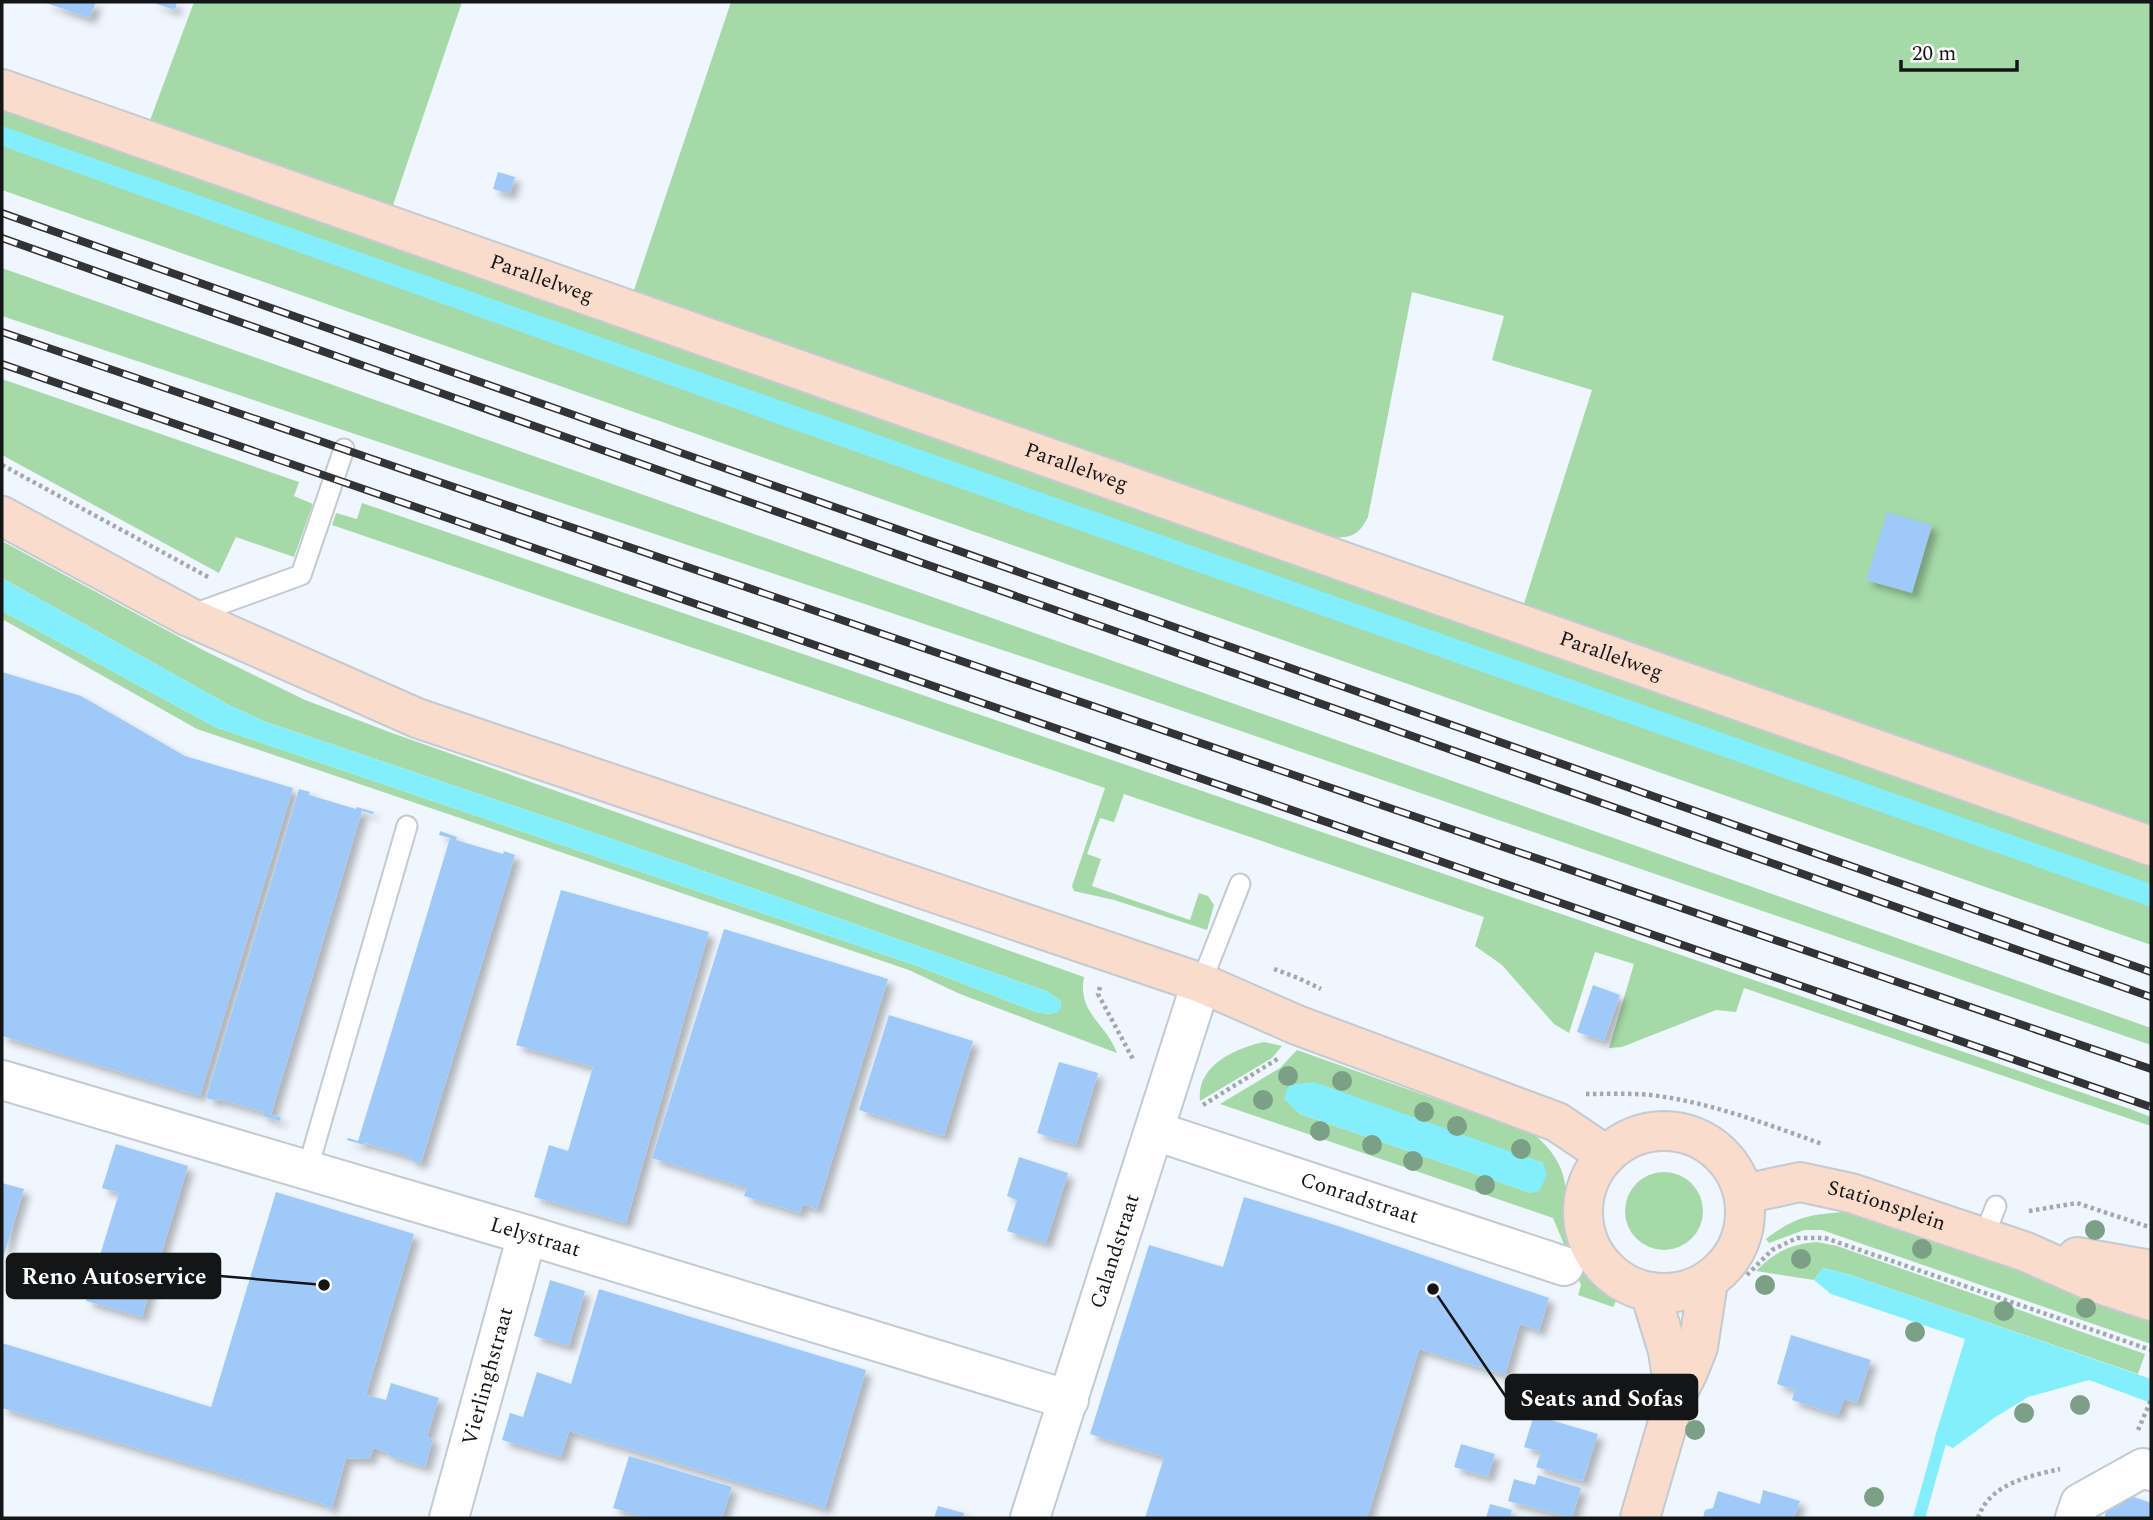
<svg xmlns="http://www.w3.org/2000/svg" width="2153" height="1520" font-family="Spectral,serif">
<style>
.green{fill:#a5d9a7;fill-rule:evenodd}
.water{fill:#83effd}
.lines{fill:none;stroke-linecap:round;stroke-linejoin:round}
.stream{stroke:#83effd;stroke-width:12}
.building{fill:#9fc9f9;filter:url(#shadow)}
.lane-casing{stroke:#c4cad1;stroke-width:23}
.street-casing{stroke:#c4cad1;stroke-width:42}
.secondary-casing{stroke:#c4cad1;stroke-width:42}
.path{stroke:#a3a8ad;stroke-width:4.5;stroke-dasharray:3.5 3.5;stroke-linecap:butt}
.lane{stroke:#fff;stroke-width:19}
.street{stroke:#fff;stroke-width:38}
.secondary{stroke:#f9dccc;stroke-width:38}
.rail-casing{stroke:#313336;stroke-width:8}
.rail{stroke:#fff;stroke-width:5;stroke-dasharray:16;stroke-linecap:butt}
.tree{fill:#7ba086}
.labels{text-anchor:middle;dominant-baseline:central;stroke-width:5;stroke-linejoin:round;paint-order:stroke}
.street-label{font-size:21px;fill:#131517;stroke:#fff}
.leader{fill:none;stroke:#131517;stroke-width:2.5}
.callout-dot{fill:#131517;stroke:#fff;stroke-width:2.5}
.callout{fill:#131517;stroke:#131517;stroke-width:2.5}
.callout-label{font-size:23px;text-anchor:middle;font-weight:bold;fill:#fff}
</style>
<defs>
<filter id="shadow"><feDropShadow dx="6" dy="6" stdDeviation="3.5" flood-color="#0004"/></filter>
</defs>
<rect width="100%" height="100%" fill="#f0f6fd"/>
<path class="green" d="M194,2H462L392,208L149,123Z
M731,2H2151V829L1523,607L1592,390L1492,360L1504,316L1412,292L1368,517C1358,536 1352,537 1332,538L633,293Z
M2,107L2151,865V945L2,190Z
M2,268L2151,1028V1045L1113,687L2,316Z
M2,379L299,482L294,496L313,504L294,557L236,537L219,573L2,455Z
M362,503L2130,1109L2151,1117V1126L1744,988L1736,1012L1716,1010L1622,1047L1609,1048L1634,964L1595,952L1569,1033L1554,1024L1502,965L1475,946L1484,917L1124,794L1114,822L1100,818L1087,854L1101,859L1092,886L1190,920L1199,893L1208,896L1214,905L1207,930L1114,900L1074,891L1072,886L1105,788L332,525L336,513L357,519Z
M2,541L205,651L305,700L392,733L1084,977C1077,1013 1106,1023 1117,1053L960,994L909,970L197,729L2,619V611L215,727L912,964L1036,1012L1048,1014L1057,1012L1061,1007L1060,1000L1046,991L615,840L266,722L229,705L2,578Z
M1264,1042L1282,1046L1272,1058L1200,1101C1196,1066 1235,1048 1264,1042Z
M1297,1050L1534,1134C1552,1150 1563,1165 1566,1189C1567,1200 1566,1211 1568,1222C1575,1256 1592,1276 1618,1297L1613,1307L1578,1295L1581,1285L1553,1218L1220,1104L1280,1068ZM1285,1099L1449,1131L1543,1163L1531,1193L1300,1114Z
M1625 1211a39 39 0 1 1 78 0a39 39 0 1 1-78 0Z
M1843,1212L1853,1213L2151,1313V1344L1822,1230H1804L1769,1243L1766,1239C1795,1217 1807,1215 1843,1212Z
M1817,1242L1837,1246L2145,1354L2138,1374L1851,1275L1823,1268L1814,1280L1756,1271C1774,1252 1791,1244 1817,1242Z"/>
<path class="water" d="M2,126L2151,884V907L851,450L2,146Z
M2,578L229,705L266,722L615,840L1046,991L1060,1000L1061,1007L1058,1012L1048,1014L1036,1012L912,964L215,727L2,611Z
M1314,1082L1543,1163L1547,1175L1539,1191L1531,1193L1300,1114L1284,1099L1289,1085Z
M1823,1268L1851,1275L2151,1379V1403L2089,1380L2028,1397L1994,1418L1953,1448L1934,1440L1965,1339L1831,1294L1814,1280Z"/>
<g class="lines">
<path class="stream" d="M1919,1518L1940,1443"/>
</g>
<path class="building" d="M43,2H96L90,18Z
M151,2H177L175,10Z
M498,172L515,177L510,194L493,189Z
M1887,512L1932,525L1912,593L1866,580Z
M2,672L81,696L185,756L293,788L200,1096L2,1036Z
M299,789L310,792L309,795L356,809L357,807L374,812L373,814L362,811L271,1115L281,1117L280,1121L263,1116L264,1112L218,1099L217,1101L206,1098Z
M440,831L457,837L456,840L503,854L504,851L515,855L421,1163L410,1160L411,1157L365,1143L364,1145L347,1140L348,1138L358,1141L379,1073L450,838L439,835Z
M561,890L709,932L626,1223L534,1197L549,1145L568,1151L593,1067L516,1045Z
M724,929L888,979L817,1209L803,1204L800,1213L744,1196L747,1188L652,1158Z
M1593,985L1620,995L1604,1041L1577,1032Z
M889,1015L973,1041L944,1136L859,1110Z
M1059,1062L1098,1073L1076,1145L1037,1133Z
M116,1144L188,1166L142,1317L86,1301L119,1193L102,1188Z
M1019,1157L1068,1173L1046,1243L1007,1231L1017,1200L1007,1196Z
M2,1183L24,1189L2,1262Z
M276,1192L414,1234L366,1395L386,1400L391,1383L439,1398L427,1437L433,1439L425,1467L387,1455L388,1453L373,1448L370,1459L346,1458L332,1508L326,1507L327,1505L2,1408V1343L211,1407Z
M1244,1197L1338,1226L1549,1298L1539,1331L1520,1324L1505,1375L1419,1349L1367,1518H1145L1164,1457L1090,1434L1149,1245L1223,1267Z
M550,1280L585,1291L569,1346L534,1336Z
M599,1289L866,1370L825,1508L569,1431L561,1457L502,1440L510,1413L523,1417L537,1372L571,1384Z
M1791,1335L1871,1360L1857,1403L1844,1399L1838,1415L1792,1400L1795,1390L1777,1384Z
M1534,1415L1598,1434L1583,1481L1536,1467L1541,1452L1524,1447Z
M1461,1444L1495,1454L1488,1477L1454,1467Z
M629,1456L732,1487L722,1518H647L613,1508Z
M1538,1475L1581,1488L1572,1518L1508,1501L1514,1479L1535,1485Z
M1763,1490L1800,1501L1794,1518H1703L1705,1510L1713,1508L1718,1491L1760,1504Z
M2114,1490L2151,1503V1518H2104Z
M1490,1504L1512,1510L1510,1518H1486Z
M938,1506L964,1513L963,1518H934Z"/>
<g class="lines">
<defs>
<path id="lane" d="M188,616L301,575L344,449
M1201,983L1240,884
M307,1171L407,826
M1983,1239L1996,1206"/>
<g id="street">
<path id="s1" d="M2,1080L527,1235L1069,1400"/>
<path id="s2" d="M1155,1131L1564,1266"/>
<path id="s3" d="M449,1518L527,1235"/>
<path id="s4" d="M1030,1518L1201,983"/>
<path d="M2075,1518L2080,1503L2143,1468L2151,1471"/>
</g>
<g id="secondary">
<path id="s5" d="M2,89L2151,846"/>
<path d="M2,516L187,616L417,718L1201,983L1297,1025L1557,1122L1606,1155"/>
<circle cx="1664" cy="1212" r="81"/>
<path id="s6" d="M1744,1194L1800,1182L1851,1193L2026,1252L2091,1281L2151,1301"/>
<path d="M2077,1257L2151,1270"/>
<path d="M1650,1292L1668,1351L1675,1398"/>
<path d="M1640,1518L1675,1398L1688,1372L1698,1347L1708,1282"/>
</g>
</defs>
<use href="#lane" class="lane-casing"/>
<use href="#street" class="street-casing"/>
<use href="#secondary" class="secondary-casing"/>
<path class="path" d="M2,465L210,578
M1274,969L1298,978L1321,989
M1100,987L1098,994L1134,1061
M1586,1094C1607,1094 1629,1093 1651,1095C1709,1102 1767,1124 1822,1144
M1203,1105L1279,1058
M2029,1211L2077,1203L2149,1227
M1747,1275L1772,1250L1797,1238H1825L2151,1350
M2138,1430L2151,1400
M1978,1518C1989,1484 2029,1476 2060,1469"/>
<use href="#lane" class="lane"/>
<use href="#street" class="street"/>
<use href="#secondary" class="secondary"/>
<defs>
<path id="rail" d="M2,213L2151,972
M2,238L2151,997
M2,332L2151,1069
M2,364L2151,1107"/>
</defs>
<use href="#rail" class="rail-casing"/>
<use href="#rail" class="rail"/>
</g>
<g class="tree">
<circle cx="1288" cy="1076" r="10"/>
<circle cx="1342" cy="1081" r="10"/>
<circle cx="1263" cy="1100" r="10"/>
<circle cx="1424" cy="1112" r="10"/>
<circle cx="1457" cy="1126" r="10"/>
<circle cx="1320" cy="1131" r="10"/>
<circle cx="1372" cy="1145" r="10"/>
<circle cx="1521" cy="1149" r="10"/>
<circle cx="1413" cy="1161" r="10"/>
<circle cx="1485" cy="1185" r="10"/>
<circle cx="2095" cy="1230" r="10"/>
<circle cx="1922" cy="1249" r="10"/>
<circle cx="1801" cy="1259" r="10"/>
<circle cx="1765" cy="1285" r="10"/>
<circle cx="2086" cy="1308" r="10"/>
<circle cx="2004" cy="1311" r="10"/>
<circle cx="1915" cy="1332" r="10"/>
<circle cx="2080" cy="1405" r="10"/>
<circle cx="2024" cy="1413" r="10"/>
<circle cx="1695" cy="1430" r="10"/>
<circle cx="1874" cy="1497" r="10"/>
</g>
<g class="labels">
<g class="street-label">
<text stroke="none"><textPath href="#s5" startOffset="572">Parallelweg</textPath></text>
<text stroke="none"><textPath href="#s5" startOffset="1139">Parallelweg</textPath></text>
<text stroke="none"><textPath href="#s5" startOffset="1706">Parallelweg</textPath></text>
<text stroke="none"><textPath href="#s2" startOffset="215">Conradstraat</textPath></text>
<text stroke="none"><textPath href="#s6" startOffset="147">Stationsplein</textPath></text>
<text stroke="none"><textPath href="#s1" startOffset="556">Lelystraat</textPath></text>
<text stroke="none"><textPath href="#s4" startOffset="280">Calandstraat</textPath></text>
<text stroke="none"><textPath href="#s3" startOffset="147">Vierlinghstraat</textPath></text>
</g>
</g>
<path class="leader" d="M324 1285L220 1276M1433 1289L1506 1397"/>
<g class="callout-dot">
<circle cx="324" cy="1285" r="7"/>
<circle cx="1433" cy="1289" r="7"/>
</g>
<g class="callout">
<rect x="7" y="1254" width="213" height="44" rx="7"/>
<rect x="1506" y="1375" width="191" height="44" rx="7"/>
</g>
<g class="callout-label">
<text x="114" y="1284">Reno Autoservice</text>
<text x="1602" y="1406">Seats and Sofas</text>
</g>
<rect width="2153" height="1520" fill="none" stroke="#131517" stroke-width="7"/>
<path d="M1901 60v10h116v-10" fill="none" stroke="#131517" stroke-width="3.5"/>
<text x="1912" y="60" font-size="21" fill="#131517" stroke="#ffffff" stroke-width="5" paint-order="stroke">20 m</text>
</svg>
